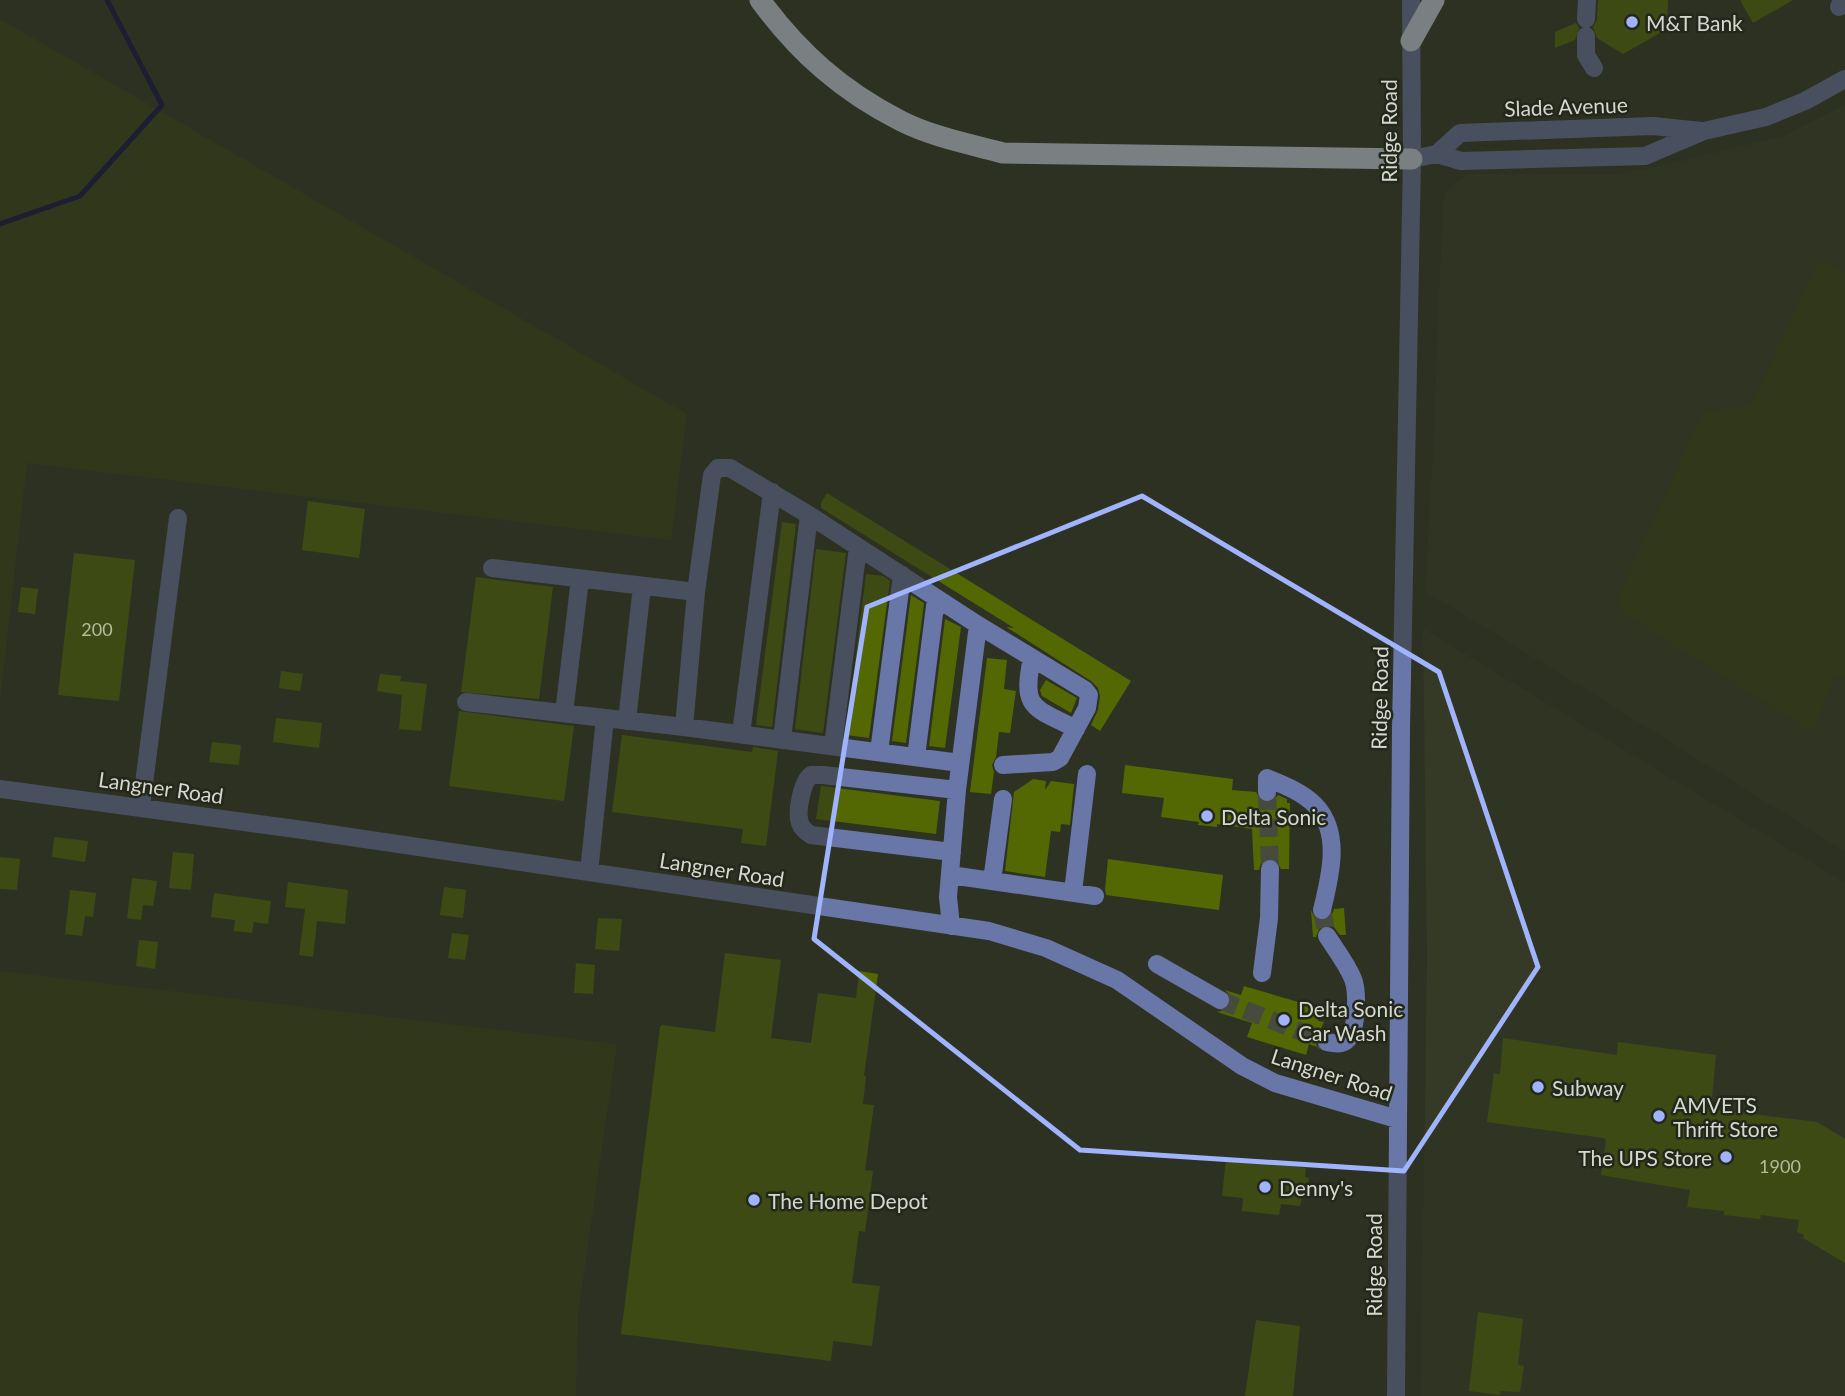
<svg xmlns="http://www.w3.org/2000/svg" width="1845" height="1396" font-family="Lato,sans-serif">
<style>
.built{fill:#343a25}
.green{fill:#333f10}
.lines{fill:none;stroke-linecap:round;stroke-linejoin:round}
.stream{stroke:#0b0549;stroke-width:5}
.building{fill:#536803}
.minor-tunnel{stroke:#464b3d;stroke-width:18;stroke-dasharray:18 9;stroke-linecap:butt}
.minor{stroke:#6976a8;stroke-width:18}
.highway{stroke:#d7def7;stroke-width:21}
.marked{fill:none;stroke:#a0b3fd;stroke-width:5;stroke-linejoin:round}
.poi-dot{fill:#a0b3fd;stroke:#23281a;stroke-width:2.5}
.labels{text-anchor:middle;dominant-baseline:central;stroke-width:5;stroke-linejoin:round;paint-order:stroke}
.number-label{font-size:18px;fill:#b4bc9c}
.poi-label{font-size:21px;fill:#d5d8cf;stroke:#23281a;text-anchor:start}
.street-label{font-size:21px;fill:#d5d8cf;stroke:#23281a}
</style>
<rect width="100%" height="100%" fill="#2d3223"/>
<path class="built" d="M1845,105V851L1583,687L1425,591L1433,454L1443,203L1446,193L1457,182L1471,174L1616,175L1679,162L1784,136Z
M1423,629L1845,883V1396H1421L1427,957Z"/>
<path class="green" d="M0,19L687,414L671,540L27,463L0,701Z
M1825,263L1845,273V678L1836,675L1812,732L1626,615L1617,599L1703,413L1751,404L1817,266Z
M0,971L617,1044L578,1314L576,1396H0Z"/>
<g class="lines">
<path class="stream" d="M0,224L80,196L162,105L107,0"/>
</g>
<path class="building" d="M1598,0H1668L1667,29L1623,54L1597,38L1593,27L1597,20Z
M1740,0H1793L1753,23Z
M1576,23L1579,28L1575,40L1555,48V32Z
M827,493L1131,681L1100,731L1091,725L1098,710L1100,696L1098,688L1091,681L1006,627L1014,628L821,508V503Z
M308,501L365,509L359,558L302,550Z
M782,522L796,524L772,727L756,725Z
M816,549L846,553L823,733L795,729Z
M74,553L135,560L119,701L58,695Z
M866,574L883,576L890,581L869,738L846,735Z
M476,577L553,587L539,699L461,692Z
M21,587L38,589L35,614L18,612Z
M911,595L924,603L906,743L892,741Z
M945,619L961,627L945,748L929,746Z
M987,658L1007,660L1004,689L1016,691L1010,733L999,732L996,757L992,765L994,772L991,794L970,792Z
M281,671L303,674L300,691L279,688Z
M380,674L401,676L400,681L427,684L421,731L399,729L402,695L377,691Z
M1046,680L1077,698L1071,713L1042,696L1040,690Z
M459,711L574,726L564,801L449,786Z
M276,718L322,723L319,748L273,742Z
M622,735L752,752L753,747L778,751L766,846L741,843L743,829L612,812Z
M212,742L241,745L239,765L209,762Z
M1125,765L1233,779L1232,790L1256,792L1262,802H1272L1278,795L1287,799V803H1290L1289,869H1281L1276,860L1270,858L1261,863L1259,870H1254L1252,829L1217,824V827L1198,825L1199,822L1161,817L1164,798L1122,793Z
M1033,779L1046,781L1045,790L1051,781L1074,784L1070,825L1061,824L1060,832L1051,831L1045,877L1005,871L1014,792Z
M821,786L940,801L936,834L816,819Z
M54,837L88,841L85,862L52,857Z
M173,852L194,854L191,890L169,888Z
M0,857L20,859L17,890L0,889Z
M1108,859L1223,875L1219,910L1106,895L1105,890Z
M132,878L157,881L153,906L143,905L141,920L127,918Z
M288,882L348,890L345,924L317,921L313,957L299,955L305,909L285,907Z
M444,887L466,890L463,918L440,915Z
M70,890L96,893L93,917L85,916L82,936L65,934Z
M214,893L271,901L268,924L254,922L252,933L234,931L235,920L211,917Z
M1344,908L1346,935H1340L1333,926L1326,925L1320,927L1316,937H1313L1311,910L1315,919L1325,921L1331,917L1334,909Z
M598,918L622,919L619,951L595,949Z
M452,933L469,935L465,960L448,958Z
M139,940L158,942L155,969L136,966Z
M725,953L781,960L771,1038L811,1043L818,993L856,998L859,971L878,974L864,1076H866L863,1104L874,1105L865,1170L873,1171L865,1232L859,1231L852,1283L880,1286L878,1298L872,1346L833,1341L831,1361L621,1334L660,1027L662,1025L715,1032Z
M576,963L595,965L593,994L574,993Z
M1244,986L1322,1009L1318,1021L1324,1022L1316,1039L1317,1047L1309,1044L1306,1055L1247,1037L1252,1023L1217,1012L1225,1010L1230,1005V995L1225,990L1241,995Z
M1503,1038L1617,1055L1618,1042L1716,1055L1711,1109L1817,1122L1845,1139V1263L1803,1238L1804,1235L1797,1232L1799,1220L1761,1215L1760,1219L1724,1215V1211L1687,1207L1690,1190L1601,1175L1606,1140L1603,1138L1487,1122L1494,1073L1500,1074Z
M1226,1159L1306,1168L1305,1177L1309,1178L1306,1198L1302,1197L1300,1206L1281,1204L1279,1215L1242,1211L1243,1198L1222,1196Z
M1478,1312L1523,1319L1518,1365L1524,1366L1520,1392L1500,1391V1395L1469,1391Z
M1256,1320L1300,1326L1293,1396H1245Z"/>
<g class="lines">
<path class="minor-tunnel" d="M1267,792L1270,869
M1322,910L1327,936
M1220,1000L1327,1042"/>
<path class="minor" d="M1839,7L1842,0
M1586,19L1587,0
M1586,36V55L1594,68
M1437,154L1460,133L1653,126L1701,131
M1412,159L1437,154L1461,161L1645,156L1704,131L1766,117L1805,101L1845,79
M492,568L696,592
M1032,658C1021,710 1034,707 1076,729
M466,702L605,718
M564,713L580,579
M627,721L642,586
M741,734L772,492
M782,739L809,515
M833,746L858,547
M879,752L902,575
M916,757L936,598
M960,763L684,727L696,592L712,475L718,468H730L809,515L978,625
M0,789L303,830L989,931L1046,948L1117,980L1242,1066L1275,1083L1397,1119
M1267,792V778C1284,785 1302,792 1315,805C1342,833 1330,877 1322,910
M141,807L178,518
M952,852L811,835C806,832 802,829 800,823C796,812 802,782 811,775H823L957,790
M589,872L605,718L684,727
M950,875L992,881L1003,799
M992,881L1095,896
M1073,892L1087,774
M951,926L948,897L957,790L978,625L1085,690L1089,695L1087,708L1060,758L1053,762L1003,765
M1157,964L1220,1000
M1262,973L1269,918L1270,869
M1327,1042C1334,1043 1342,1046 1348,1039C1357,1029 1358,992 1353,979C1347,964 1336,950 1327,936
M1396,1396L1401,728L1412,159L1411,0"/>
<path class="highway" d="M760,0C799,53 842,91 901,121C933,137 969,144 1003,153L1412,159
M1411,41L1434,0"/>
</g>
<path d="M0 0H1845V1396H0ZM1142,496L1439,672L1538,967L1404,1171L1080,1150L814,939L867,607Z" fill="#2d3223" fill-opacity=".55" fill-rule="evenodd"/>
<path class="marked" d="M1142,496L1439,672L1538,967L1404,1171L1080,1150L814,939L867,607Z"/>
<g class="poi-dot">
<circle cx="1632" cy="22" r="7"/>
<circle cx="1207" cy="816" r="7"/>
<circle cx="1284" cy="1020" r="7"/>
<circle cx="1538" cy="1087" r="7"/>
<circle cx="1659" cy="1116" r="7"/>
<circle cx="1726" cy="1157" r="7"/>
<circle cx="1265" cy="1187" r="7"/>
<circle cx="754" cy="1200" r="7"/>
</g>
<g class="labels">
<g class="number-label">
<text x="97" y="629">200</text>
<text x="1780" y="1166">1900</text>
</g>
<g class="poi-label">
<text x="1646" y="22">M&amp;T Bank</text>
<text x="1221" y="816">Delta Sonic</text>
<text x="1298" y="1008">Delta Sonic<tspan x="1298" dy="24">Car Wash</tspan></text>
<text x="1552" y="1087">Subway</text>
<text x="1673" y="1104">AMVETS<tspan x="1673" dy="24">Thrift Store</tspan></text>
<text x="1712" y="1157" text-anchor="end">The UPS Store</text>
<text x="1279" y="1187">Denny's</text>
<text x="768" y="1200">The Home Depot</text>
</g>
<g class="street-label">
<text transform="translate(1566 106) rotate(-2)">Slade Avenue</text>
<text transform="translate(1388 131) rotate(-90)">Ridge Road</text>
<text transform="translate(1379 698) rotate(-89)">Ridge Road</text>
<text transform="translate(161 787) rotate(8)">Langner Road</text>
<text transform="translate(722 869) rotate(9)">Langner Road</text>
<text transform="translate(1332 1074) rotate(18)">Langner Road</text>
<text transform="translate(1373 1265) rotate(-90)">Ridge Road</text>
</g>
</g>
</svg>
